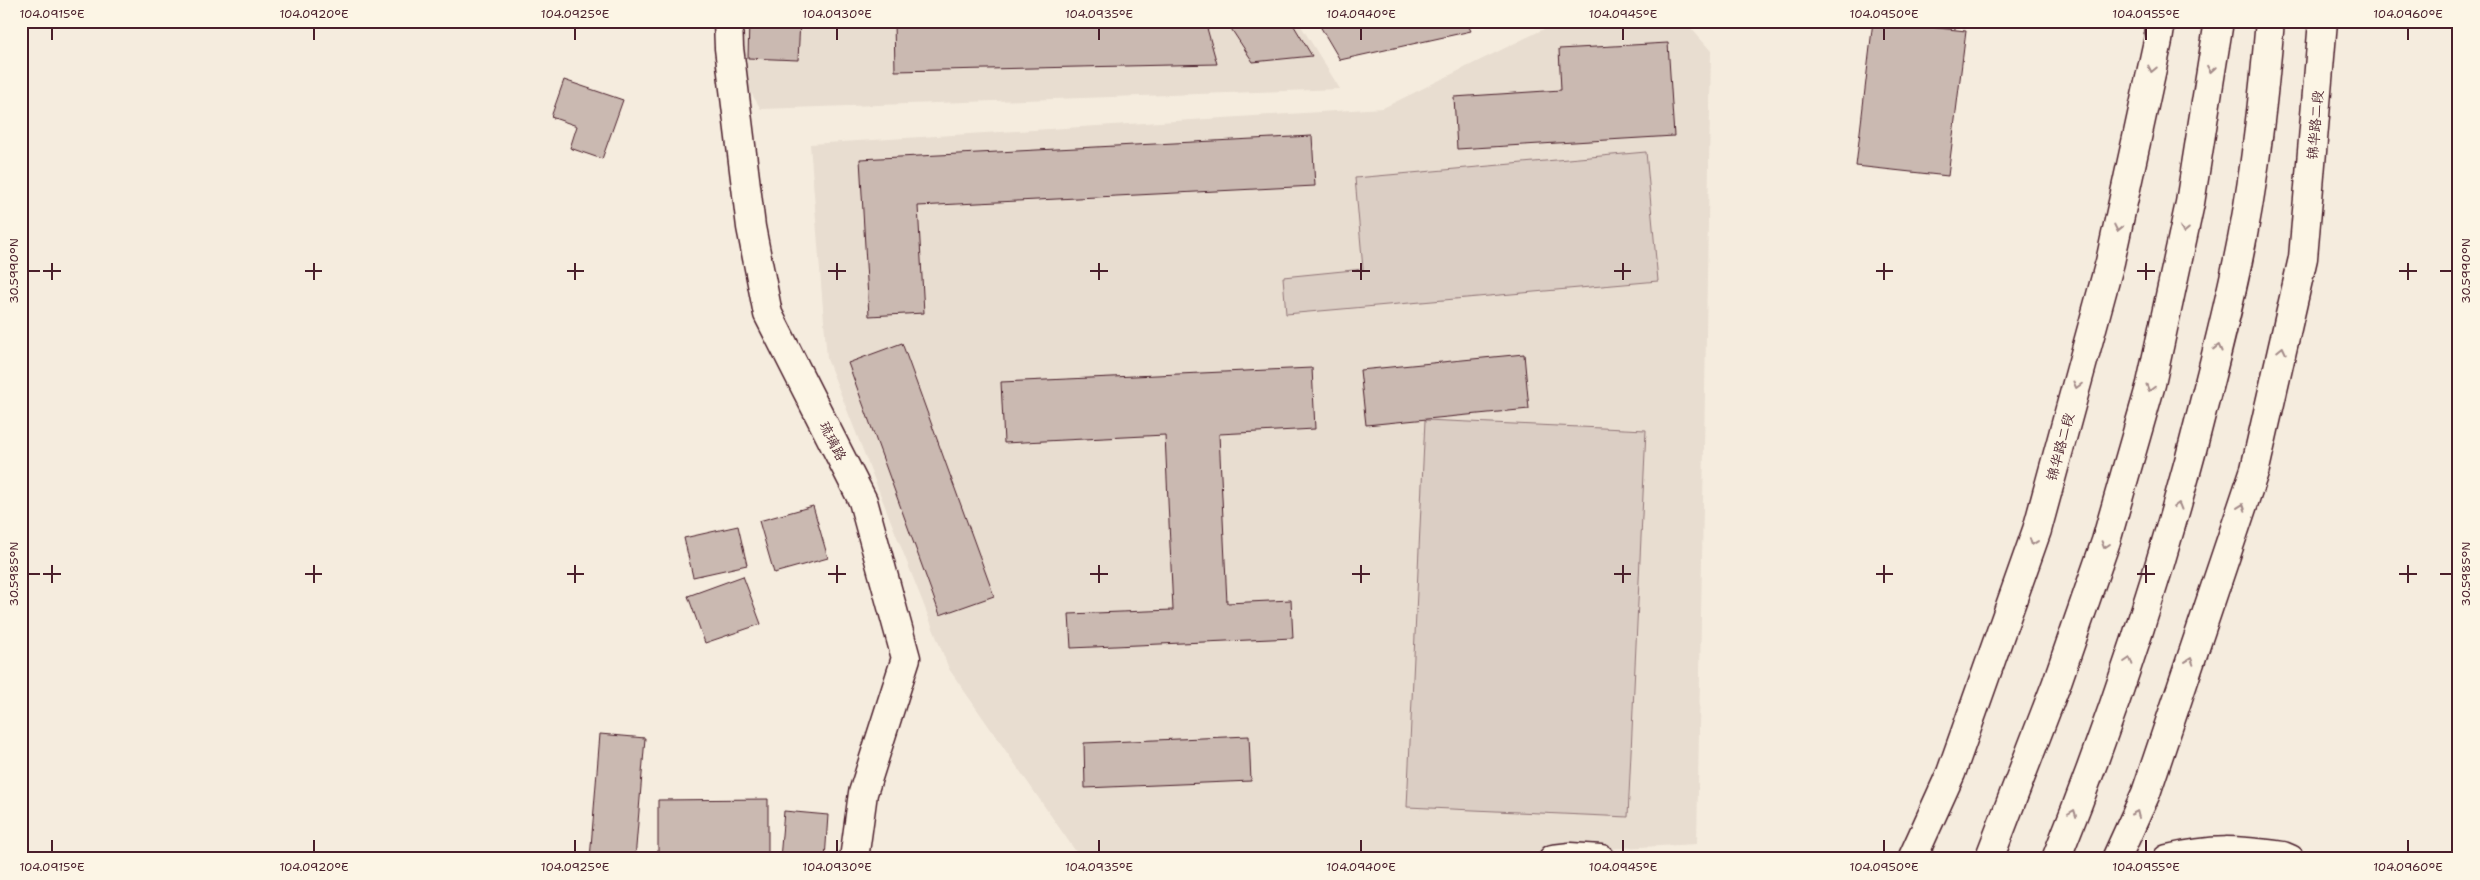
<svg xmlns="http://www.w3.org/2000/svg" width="2480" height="880" font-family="'Shantell Sans','LXGW WenKai TC',sans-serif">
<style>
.built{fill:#e8ddd0}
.green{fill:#dbcec4;stroke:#927678}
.building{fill:#cab9b1;stroke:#4a1f2b}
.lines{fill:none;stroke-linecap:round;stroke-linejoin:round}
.minor-casing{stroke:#4a1f2b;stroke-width:31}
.major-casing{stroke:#4a1f2b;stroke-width:31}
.highway-casing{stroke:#4a1f2b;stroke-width:31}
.minor{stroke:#fcf5e5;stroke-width:28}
.major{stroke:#fcf5e5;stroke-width:28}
.highway{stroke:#fcf5e5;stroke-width:28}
.oneway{stroke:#a38a88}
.ticks{fill:none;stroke:#4a1f2b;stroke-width:2}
.labels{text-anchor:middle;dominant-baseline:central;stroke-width:4;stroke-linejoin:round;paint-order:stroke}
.street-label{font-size:14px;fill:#4a1f2b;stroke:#fcf5e5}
.neatline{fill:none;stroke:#4a1f2b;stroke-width:2}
.ticks-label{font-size:12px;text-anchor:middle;fill:#4a1f2b}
</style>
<rect width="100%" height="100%" fill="#f5ecde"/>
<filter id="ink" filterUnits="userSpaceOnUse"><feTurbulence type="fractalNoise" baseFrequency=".02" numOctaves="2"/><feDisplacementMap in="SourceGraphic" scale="10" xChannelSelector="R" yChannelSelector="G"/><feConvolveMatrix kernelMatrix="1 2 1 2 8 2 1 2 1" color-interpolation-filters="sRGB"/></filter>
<g filter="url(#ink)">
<path class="built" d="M743,21H1298L1340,89L761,109L745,83Z
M1690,27L1711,51L1697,844L1412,859H1081L949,669L827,359L810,144L1383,108L1546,28Z"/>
<path class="green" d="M1646,152L1658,281L1286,314L1283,277L1363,269L1355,178Z
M1425,420L1646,430L1628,817L1407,807Z"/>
<path class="building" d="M749,21H800L798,60L748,58Z
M894,21H1205L1217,64L895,71Z
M1226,21H1291L1312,56L1253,62Z
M1317,21H1466L1471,31L1340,60Z
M1873,21L1966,31L1948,176L1856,166Z
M1668,43L1674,136L1457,149L1454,97L1561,90L1559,49Z
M564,80L623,100L602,159L570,148L577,126L551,117Z
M1312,136L1315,186L918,206L924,313L869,316L860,159Z
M902,343L994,596L940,615L848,363Z
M1524,354L1529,409L1366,425L1360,370Z
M1312,368L1315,429L1219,434L1227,603L1291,600L1293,638L1071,648L1069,614L1173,610L1165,435L1004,443L1001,382Z
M813,506L828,558L774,573L759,521Z
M738,526L747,565L693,577L684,538Z
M743,576L761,624L705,643L688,596Z
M600,734L645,738L635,859H590Z
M1249,736L1251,781L1085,788L1084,743Z
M768,799V856H658V800Z
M784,811L828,815L825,859H780Z"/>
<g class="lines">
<defs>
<path id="minor" d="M728,21L729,48L751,227L768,314L863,501L906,658L863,793L854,859"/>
<path id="major" d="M1912,859L1951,773L2037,530L2110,262L2158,41L2161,21
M1989,859L2056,685L2106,541L2151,384L2190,203L2219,21
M2056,859C2117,708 2167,553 2206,395C2220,340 2234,285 2244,229C2257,160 2264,91 2270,21
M2116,859L2146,793L2255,469L2303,258L2323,21"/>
<path id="highway" d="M1553,859L1570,857L1601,859
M2167,859C2213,848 2237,850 2283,856L2290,859"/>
</defs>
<use href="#minor" class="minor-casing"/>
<use href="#major" class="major-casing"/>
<use href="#highway" class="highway-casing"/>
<use href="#minor" class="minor"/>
<use href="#major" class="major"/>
<use href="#highway" class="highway"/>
</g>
<defs><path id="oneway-chevron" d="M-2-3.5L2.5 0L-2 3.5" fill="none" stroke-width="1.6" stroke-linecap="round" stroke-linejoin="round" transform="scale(1.25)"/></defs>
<g class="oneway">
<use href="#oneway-chevron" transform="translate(2152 69) rotate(102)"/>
<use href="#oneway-chevron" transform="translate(2211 69) rotate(99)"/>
<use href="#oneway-chevron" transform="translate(2118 228) rotate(102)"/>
<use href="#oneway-chevron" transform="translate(2184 230) rotate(102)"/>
<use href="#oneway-chevron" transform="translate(2218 348) rotate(-76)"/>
<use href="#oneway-chevron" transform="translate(2282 350) rotate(-77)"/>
<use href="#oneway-chevron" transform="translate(2077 385) rotate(105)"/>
<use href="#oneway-chevron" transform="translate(2150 388) rotate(105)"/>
<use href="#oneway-chevron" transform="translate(2178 506) rotate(-74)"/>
<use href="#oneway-chevron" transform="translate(2242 507) rotate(-71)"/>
<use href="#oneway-chevron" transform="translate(2033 542) rotate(110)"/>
<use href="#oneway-chevron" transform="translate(2105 545) rotate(108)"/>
<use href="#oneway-chevron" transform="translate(2129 661) rotate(-72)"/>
<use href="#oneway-chevron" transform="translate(2190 661) rotate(-71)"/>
<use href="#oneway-chevron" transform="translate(2073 813) rotate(-69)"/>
<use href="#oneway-chevron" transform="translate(2136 814) rotate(-66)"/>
</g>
</g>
<path class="ticks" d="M52,28V40M314,28V40M575,28V40M837,28V40M1099,28V40M1361,28V40M1623,28V40M1884,28V40M2146,28V40M2408,28V40M52,263V280M314,263V280M575,263V280M837,263V280M1099,263V280M1361,263V280M1623,263V280M1884,263V280M2146,263V280M2408,263V280M28,271H40M43,271H61M305,271H322M567,271H584M828,271H846M1090,271H1108M1352,271H1370M1614,271H1631M1876,271H1893M2137,271H2155M2399,271H2417M2440,271H2452M52,565V583M314,565V583M575,565V583M837,565V583M1099,565V583M1361,565V583M1623,565V583M1884,565V583M2146,565V583M2408,565V583M28,574H40M43,574H61M305,574H322M567,574H584M828,574H846M1090,574H1108M1352,574H1370M1614,574H1631M1876,574H1893M2137,574H2155M2399,574H2417M2440,574H2452M52,840V852M314,840V852M575,840V852M837,840V852M1099,840V852M1361,840V852M1623,840V852M1884,840V852M2146,840V852M2408,840V852"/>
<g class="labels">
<g class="street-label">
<text transform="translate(2315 125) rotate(-85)">锦华路二段</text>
<text transform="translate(833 441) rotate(63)">琉璃路</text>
<text transform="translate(2060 447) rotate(-75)">锦华路二段</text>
</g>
</g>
<rect width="2480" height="880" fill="none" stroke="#fcf5e5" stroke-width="55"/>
<rect x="28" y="28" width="2424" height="824" class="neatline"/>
<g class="ticks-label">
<text x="52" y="18">104.0915°E</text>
<text x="314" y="18">104.0920°E</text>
<text x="575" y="18">104.0925°E</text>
<text x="837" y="18">104.0930°E</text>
<text x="1099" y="18">104.0935°E</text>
<text x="1361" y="18">104.0940°E</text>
<text x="1623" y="18">104.0945°E</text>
<text x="1884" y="18">104.0950°E</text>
<text x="2146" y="18">104.0955°E</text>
<text x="2408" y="18">104.0960°E</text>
<text transform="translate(14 271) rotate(-90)" y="4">30.5990°N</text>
<text transform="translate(2466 271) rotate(-90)" y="4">30.5990°N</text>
<text transform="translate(14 574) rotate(-90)" y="4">30.5985°N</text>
<text transform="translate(2466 574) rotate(-90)" y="4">30.5985°N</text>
<text x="52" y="871">104.0915°E</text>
<text x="314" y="871">104.0920°E</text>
<text x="575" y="871">104.0925°E</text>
<text x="837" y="871">104.0930°E</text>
<text x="1099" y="871">104.0935°E</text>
<text x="1361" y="871">104.0940°E</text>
<text x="1623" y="871">104.0945°E</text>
<text x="1884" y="871">104.0950°E</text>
<text x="2146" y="871">104.0955°E</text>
<text x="2408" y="871">104.0960°E</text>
</g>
</svg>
